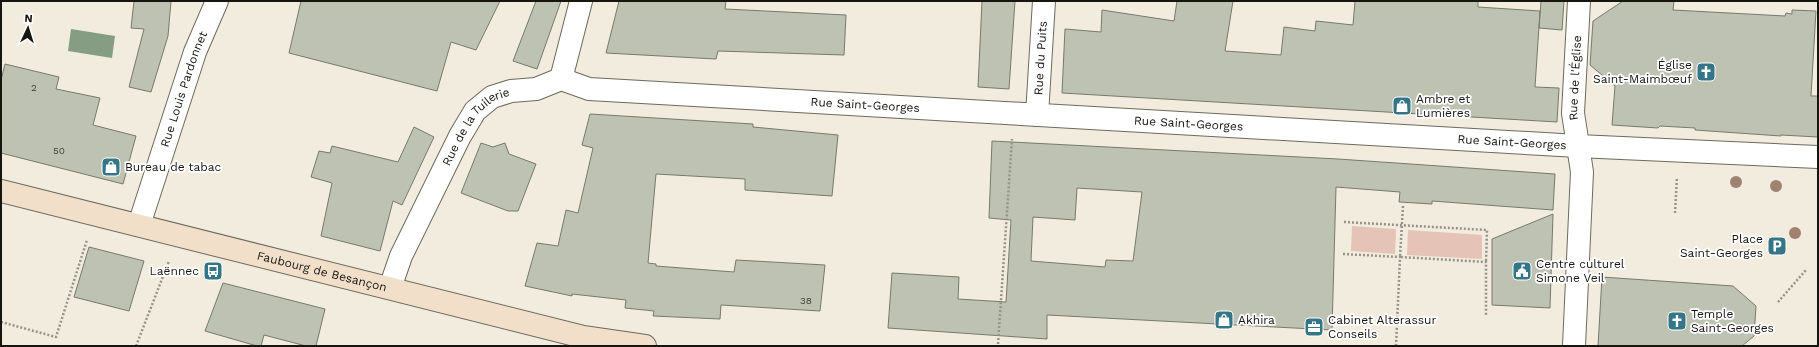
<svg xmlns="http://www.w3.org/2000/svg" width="1819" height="347" font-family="'Work Sans',sans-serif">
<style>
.green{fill:#e5c3b7}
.water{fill:#859e83}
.building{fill:#bec2b3;stroke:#767a6c;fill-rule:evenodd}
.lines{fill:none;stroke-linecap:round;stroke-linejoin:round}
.minor-casing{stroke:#6d695c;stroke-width:24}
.tertiary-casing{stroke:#6d695c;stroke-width:24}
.secondary-casing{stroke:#6d695c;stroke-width:24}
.path{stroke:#969287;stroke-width:2.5;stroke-dasharray:2 2;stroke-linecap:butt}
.minor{stroke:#fff;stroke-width:22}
.tertiary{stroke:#fff;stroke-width:22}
.secondary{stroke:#f2dfca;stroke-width:22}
.tree{fill:#9f8271}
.labels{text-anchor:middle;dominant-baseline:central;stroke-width:3.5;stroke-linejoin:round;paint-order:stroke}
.number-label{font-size:10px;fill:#414039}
.street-label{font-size:12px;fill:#171510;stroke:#fff}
.poi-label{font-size:12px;fill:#171510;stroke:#fff;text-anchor:start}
</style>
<rect width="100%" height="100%" fill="#f1ecdd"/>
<path class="green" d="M1352,226L1396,229L1395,254L1351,251Z
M1408,230L1482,235V259L1407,255Z"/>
<path class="water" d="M71,29L115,36L112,58L68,51Z"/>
<path class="building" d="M134,1H171L168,36L151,92L129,87L144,29L131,28Z
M301,1H500L476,50L451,42L437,91L289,53Z
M536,1H561L537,69L513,61Z
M619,1H726L725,9L846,15L844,55L718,51L716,59L606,53Z
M982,1H1015L1009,89L978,87Z
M1177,1H1233L1225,51L1281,55L1284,27L1315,31L1316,21L1353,25L1355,1H1478V7L1540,11L1535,87L1559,88L1557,122L1062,93L1065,29L1101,32L1102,10L1174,21Z
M1541,1H1564L1562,30L1539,28Z
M1623,1H1674L1673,10L1785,16L1786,13L1792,14V10L1816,11L1811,96H1818V137L1781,135V136L1695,130V128L1660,126L1658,128L1612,125L1615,86L1590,65L1593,21Z
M5,64L59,77L56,89L100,98L93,125L136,136L123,184L1,153V80Z
M590,114L753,124V127L838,135L832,196L745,190V179L656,174L648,263L656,264V266L734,272L736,260L825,265L820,311L721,305L720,319L653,316L654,311L625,308L626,300L572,294V296L525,286L537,243L558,246L566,210L578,213L593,148L582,145Z
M414,127L434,137L402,205L393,201L380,251L321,236L332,183L311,177L319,151L330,153L332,146L398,162Z
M992,141L1338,159L1555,174L1553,210L1432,201V204L1399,202L1400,192L1336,187L1332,330L1047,315V339L888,328L892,273L959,277L958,299L1006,302L1011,220L989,218ZM1077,188L1142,192L1133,261L1106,260L1105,267L1031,261L1033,217L1075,220Z
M481,143L493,147L505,143L509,154L536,164L518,211H508L461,193Z
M1553,214L1550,308L1492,305V239Z
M89,247L144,261L129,311L74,297Z
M1602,277L1733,286L1756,306L1754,336L1742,346H1598Z
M223,283L325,309L316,346H306L264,335L261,346H257L205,331Z"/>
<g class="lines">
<defs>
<g id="minor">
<path d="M561,79L581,1"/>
<path id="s1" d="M1037,115L1044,1"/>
<path id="s2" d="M139,225L195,52L217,1"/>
<path id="s3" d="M1574,346L1582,172L1573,113L1579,1"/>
</g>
<g id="tertiary">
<path id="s4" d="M390,288L401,256L460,136L475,111L492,97L511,91L536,89L561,79L589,89L1578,146L1818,157"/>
</g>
<g id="secondary">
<path id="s5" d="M1,191L583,337L645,346"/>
</g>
</defs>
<use href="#minor" class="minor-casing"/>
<use href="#tertiary" class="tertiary-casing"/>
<use href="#secondary" class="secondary-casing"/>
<path class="path" d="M1403,206L1400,257L1486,262V315
M1675,213L1677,177
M1344,222L1487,230L1486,262
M1343,254L1400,257L1396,346
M1778,302L1806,270
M1,322L56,337L87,240
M998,344L1012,139
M136,346L169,261"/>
<use href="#minor" class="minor"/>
<use href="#tertiary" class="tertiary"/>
<use href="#secondary" class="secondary"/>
</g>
<g class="tree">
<circle cx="1736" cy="182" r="6"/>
<circle cx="1776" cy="186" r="6"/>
<circle cx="1795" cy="233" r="6"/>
</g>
<defs>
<symbol id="church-square" viewBox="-11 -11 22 22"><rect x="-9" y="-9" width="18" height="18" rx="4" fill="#347588" stroke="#fff"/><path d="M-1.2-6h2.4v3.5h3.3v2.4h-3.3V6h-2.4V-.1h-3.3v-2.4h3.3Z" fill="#fff"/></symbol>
<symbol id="shop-square" viewBox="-11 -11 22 22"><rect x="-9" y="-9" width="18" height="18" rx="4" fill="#347588" stroke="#fff"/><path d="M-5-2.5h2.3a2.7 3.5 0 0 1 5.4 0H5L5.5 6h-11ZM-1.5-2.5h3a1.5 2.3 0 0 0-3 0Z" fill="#fff"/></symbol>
<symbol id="parking-square" viewBox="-11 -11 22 22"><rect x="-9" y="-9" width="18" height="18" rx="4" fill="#347588" stroke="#fff"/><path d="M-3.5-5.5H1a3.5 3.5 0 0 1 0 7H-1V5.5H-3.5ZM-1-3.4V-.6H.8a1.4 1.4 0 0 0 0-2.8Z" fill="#fff"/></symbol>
<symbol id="bus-square" viewBox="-11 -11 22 22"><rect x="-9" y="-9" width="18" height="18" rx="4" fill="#347588" stroke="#fff"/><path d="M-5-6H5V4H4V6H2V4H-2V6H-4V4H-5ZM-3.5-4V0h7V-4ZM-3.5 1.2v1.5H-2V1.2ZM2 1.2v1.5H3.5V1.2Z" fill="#fff"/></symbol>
<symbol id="civic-square" viewBox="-11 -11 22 22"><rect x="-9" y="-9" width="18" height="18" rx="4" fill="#347588" stroke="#fff"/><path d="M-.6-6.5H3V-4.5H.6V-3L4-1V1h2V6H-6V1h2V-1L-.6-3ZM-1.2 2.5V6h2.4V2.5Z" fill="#fff"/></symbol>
<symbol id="office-square" viewBox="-11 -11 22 22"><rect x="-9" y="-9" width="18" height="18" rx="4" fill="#347588" stroke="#fff"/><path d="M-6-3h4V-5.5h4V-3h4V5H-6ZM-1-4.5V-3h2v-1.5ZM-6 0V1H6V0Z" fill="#fff"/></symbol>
</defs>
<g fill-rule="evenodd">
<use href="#church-square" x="1695" y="61" width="22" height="22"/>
<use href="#shop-square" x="1391" y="95" width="22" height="22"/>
<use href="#shop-square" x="100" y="156" width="22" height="22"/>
<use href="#parking-square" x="1766" y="235" width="22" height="22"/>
<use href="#bus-square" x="202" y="260" width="22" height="22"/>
<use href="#civic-square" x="1511" y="260" width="22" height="22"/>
<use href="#shop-square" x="1213" y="309" width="22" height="22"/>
<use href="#church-square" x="1666" y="310" width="22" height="22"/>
<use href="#office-square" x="1303" y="316" width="22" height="22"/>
</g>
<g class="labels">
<g class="number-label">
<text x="34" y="87">2</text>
<text x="59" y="150">50</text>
<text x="806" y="300">38</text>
</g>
<g class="street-label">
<text stroke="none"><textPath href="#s1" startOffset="57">Rue du Puits</textPath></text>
<text stroke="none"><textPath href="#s3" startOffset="269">Rue de l'Église</textPath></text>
<text stroke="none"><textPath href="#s2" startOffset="143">Rue Louis Pardonnet</textPath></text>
<text stroke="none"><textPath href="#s4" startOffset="597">Rue Saint-Georges</textPath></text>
<text stroke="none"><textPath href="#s4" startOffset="921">Rue Saint-Georges</textPath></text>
<text stroke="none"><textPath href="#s4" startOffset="186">Rue de la Tuilerie</textPath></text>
<text stroke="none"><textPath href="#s4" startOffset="1245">Rue Saint-Georges</textPath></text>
<text stroke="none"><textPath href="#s5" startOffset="331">Faubourg de Besançon</textPath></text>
</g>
<g class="poi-label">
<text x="1692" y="65" text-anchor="end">Église<tspan x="1692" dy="14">Saint-Maimbœuf</tspan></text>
<text x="1416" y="99">Ambre et<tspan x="1416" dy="14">Lumières</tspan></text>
<text x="125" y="167">Bureau de tabac</text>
<text x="1763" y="239" text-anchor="end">Place<tspan x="1763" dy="14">Saint-Georges</tspan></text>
<text x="1536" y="264">Centre culturel<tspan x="1536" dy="14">Simone Veil</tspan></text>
<text x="199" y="271" text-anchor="end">Laënnec</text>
<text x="1691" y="314">Temple<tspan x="1691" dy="14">Saint-Georges</tspan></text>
<text x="1238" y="320">Akhira</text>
<text x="1328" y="320">Cabinet Alterassur<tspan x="1328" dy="14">Conseils</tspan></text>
</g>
</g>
<rect width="1819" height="347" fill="none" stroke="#171510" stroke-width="4"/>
<g transform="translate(28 28) rotate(4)" stroke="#ffffff" stroke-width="3" paint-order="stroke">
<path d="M0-3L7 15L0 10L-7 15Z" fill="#171510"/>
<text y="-6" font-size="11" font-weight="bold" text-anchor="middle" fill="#171510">N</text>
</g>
</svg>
